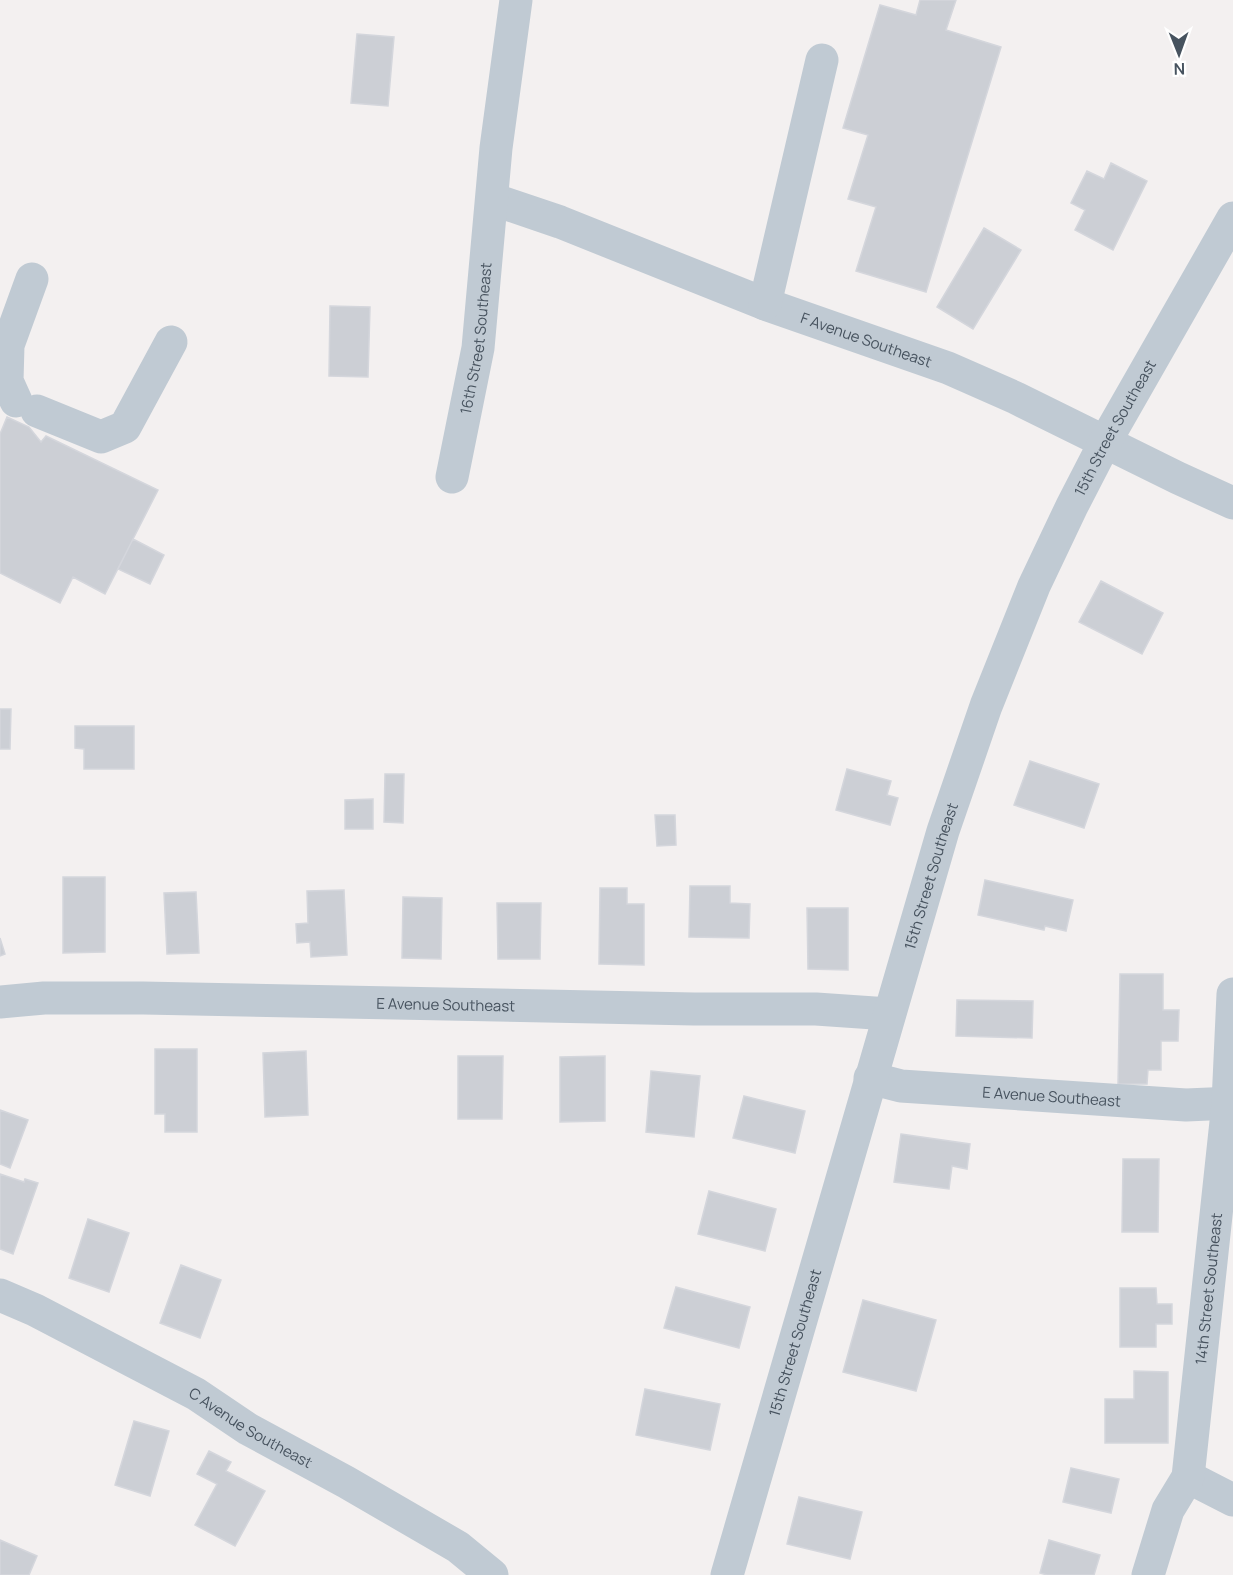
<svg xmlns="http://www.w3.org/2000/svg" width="1233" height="1575" font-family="Manrope,sans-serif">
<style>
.building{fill:#cccfd5;stroke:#d4d6dc;stroke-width:1.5}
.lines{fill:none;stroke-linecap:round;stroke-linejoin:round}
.minor{stroke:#c0cad3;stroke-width:33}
.labels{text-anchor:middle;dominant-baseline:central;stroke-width:5;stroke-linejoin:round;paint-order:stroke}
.street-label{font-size:15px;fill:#47535f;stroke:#fff}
</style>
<rect width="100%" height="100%" fill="#f3f0f0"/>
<path class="building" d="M920,0H956L946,30L1001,47L926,292L856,271L876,207L848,199L868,135L843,128L880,5L916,15Z
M357,34L394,37L388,106L351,103Z
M1111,163L1147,181L1113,250L1075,230L1085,210L1071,203L1087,171L1104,179Z
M984,228L1021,250L973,329L937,307Z
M330,306L370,307L368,377L329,376Z
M7,417L29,427L41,442L46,436L158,490L105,594L73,577L60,603L0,573V434Z
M133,539L164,555L150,584L118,569Z
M1101,581L1163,613L1142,654L1079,622Z
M0,709H11L10,749H0Z
M75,726H134V769H84V749L75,748Z
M1030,761L1099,784L1084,828L1014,805Z
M847,769L891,781L887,795L898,798L890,825L836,810Z
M385,774H404L403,823L384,822Z
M373,799V829H345V800Z
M655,815H675L676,845L657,846Z
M63,877H105V952L63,953Z
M985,880L1073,900L1066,931L1045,926L1044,930L978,915Z
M690,886H730V903L750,904L749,938L689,937Z
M600,888H627V904H644V965L599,964Z
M344,890L347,955L311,957L310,942L297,943L296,924L308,923L307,891Z
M196,892L199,953L167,954L164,893Z
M403,897L442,898L441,959L402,958Z
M497,903H541L540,959H498Z
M807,908H848V970L808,969Z
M0,938L5,954L0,956Z
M1120,974H1163V1010H1179L1178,1041H1161V1070H1148L1147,1084H1118Z
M957,1000L1033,1001L1032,1038L956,1036Z
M155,1049H197V1132H165V1114H155Z
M306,1051L308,1115L265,1117L263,1053Z
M458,1056H503L502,1119H458Z
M605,1056V1121L560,1122V1057Z
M651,1071L700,1076L694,1137L646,1132Z
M744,1096L805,1111L795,1153L733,1138Z
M0,1110L28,1120L10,1168L0,1164Z
M901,1134L970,1144L967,1169L952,1166L949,1189L894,1182Z
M1123,1159H1159L1158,1232H1122Z
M0,1174L24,1182L25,1179L38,1183L13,1254L0,1249Z
M709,1191L776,1209L765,1251L698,1234Z
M88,1219L129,1233L109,1292L69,1278Z
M181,1265L221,1280L200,1338L160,1323Z
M676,1287L750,1307L739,1348L664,1328Z
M1120,1288H1156L1157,1304H1172V1324H1156V1347H1120Z
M863,1300L936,1320L916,1391L843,1372Z
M1134,1371L1168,1372V1443H1105V1399H1134Z
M645,1389L720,1404L710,1450L636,1435Z
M134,1421L169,1431L150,1496L115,1485Z
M209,1451L231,1462L226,1471L265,1491L235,1546L195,1525L217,1484L197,1474Z
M1071,1468L1119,1479L1111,1513L1063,1502Z
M799,1497L862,1512L850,1559L787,1544Z
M0,1540L37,1556L29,1575H0Z
M1049,1540L1100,1555L1094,1575H1047L1040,1573Z"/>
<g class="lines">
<g class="minor">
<path id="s1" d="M492,199L560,222L765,304L948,368L1016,398L1178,478L1233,503"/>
<path d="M765,304L822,60"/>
<path d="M16,401L7,381L8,345L32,279"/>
<path d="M37,411L101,437L125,427L171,342"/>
<path id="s2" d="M452,477L478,348L496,148L516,0"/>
<path id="s3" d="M0,1002L44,998H143L694,1009H816L889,1014"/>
<path id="s4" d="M870,1078L901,1086L1186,1105L1233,1103"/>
<path id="s5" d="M0,1295L35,1310L196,1394L248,1429L346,1482L458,1547L492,1575"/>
<path d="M1188,1477L1233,1500"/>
<path id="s6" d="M727,1575L943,831L986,706L1034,586L1072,506L1105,442L1233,218"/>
<path id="s7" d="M1148,1575L1168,1510L1188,1477L1228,1103L1233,994"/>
</g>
</g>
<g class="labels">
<g class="street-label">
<text stroke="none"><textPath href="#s2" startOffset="141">16th Street Southeast</textPath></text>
<text stroke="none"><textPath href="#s1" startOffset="400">F Avenue Southeast</textPath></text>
<text stroke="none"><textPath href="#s6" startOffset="1214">15th Street Southeast</textPath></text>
<text stroke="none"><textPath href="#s6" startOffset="728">15th Street Southeast</textPath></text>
<text stroke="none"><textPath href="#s3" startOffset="446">E Avenue Southeast</textPath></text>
<text stroke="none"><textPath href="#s4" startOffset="183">E Avenue Southeast</textPath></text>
<text stroke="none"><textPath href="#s7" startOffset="296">14th Street Southeast</textPath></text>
<text stroke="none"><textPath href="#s6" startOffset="242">15th Street Southeast</textPath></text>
<text stroke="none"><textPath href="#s5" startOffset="284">C Avenue Southeast</textPath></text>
</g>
</g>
<g transform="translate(1179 54) rotate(179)" stroke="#ffffff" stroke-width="4.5" paint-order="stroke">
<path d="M0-4.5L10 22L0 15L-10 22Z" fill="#47535f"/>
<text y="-9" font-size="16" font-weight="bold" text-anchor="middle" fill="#47535f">N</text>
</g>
</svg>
